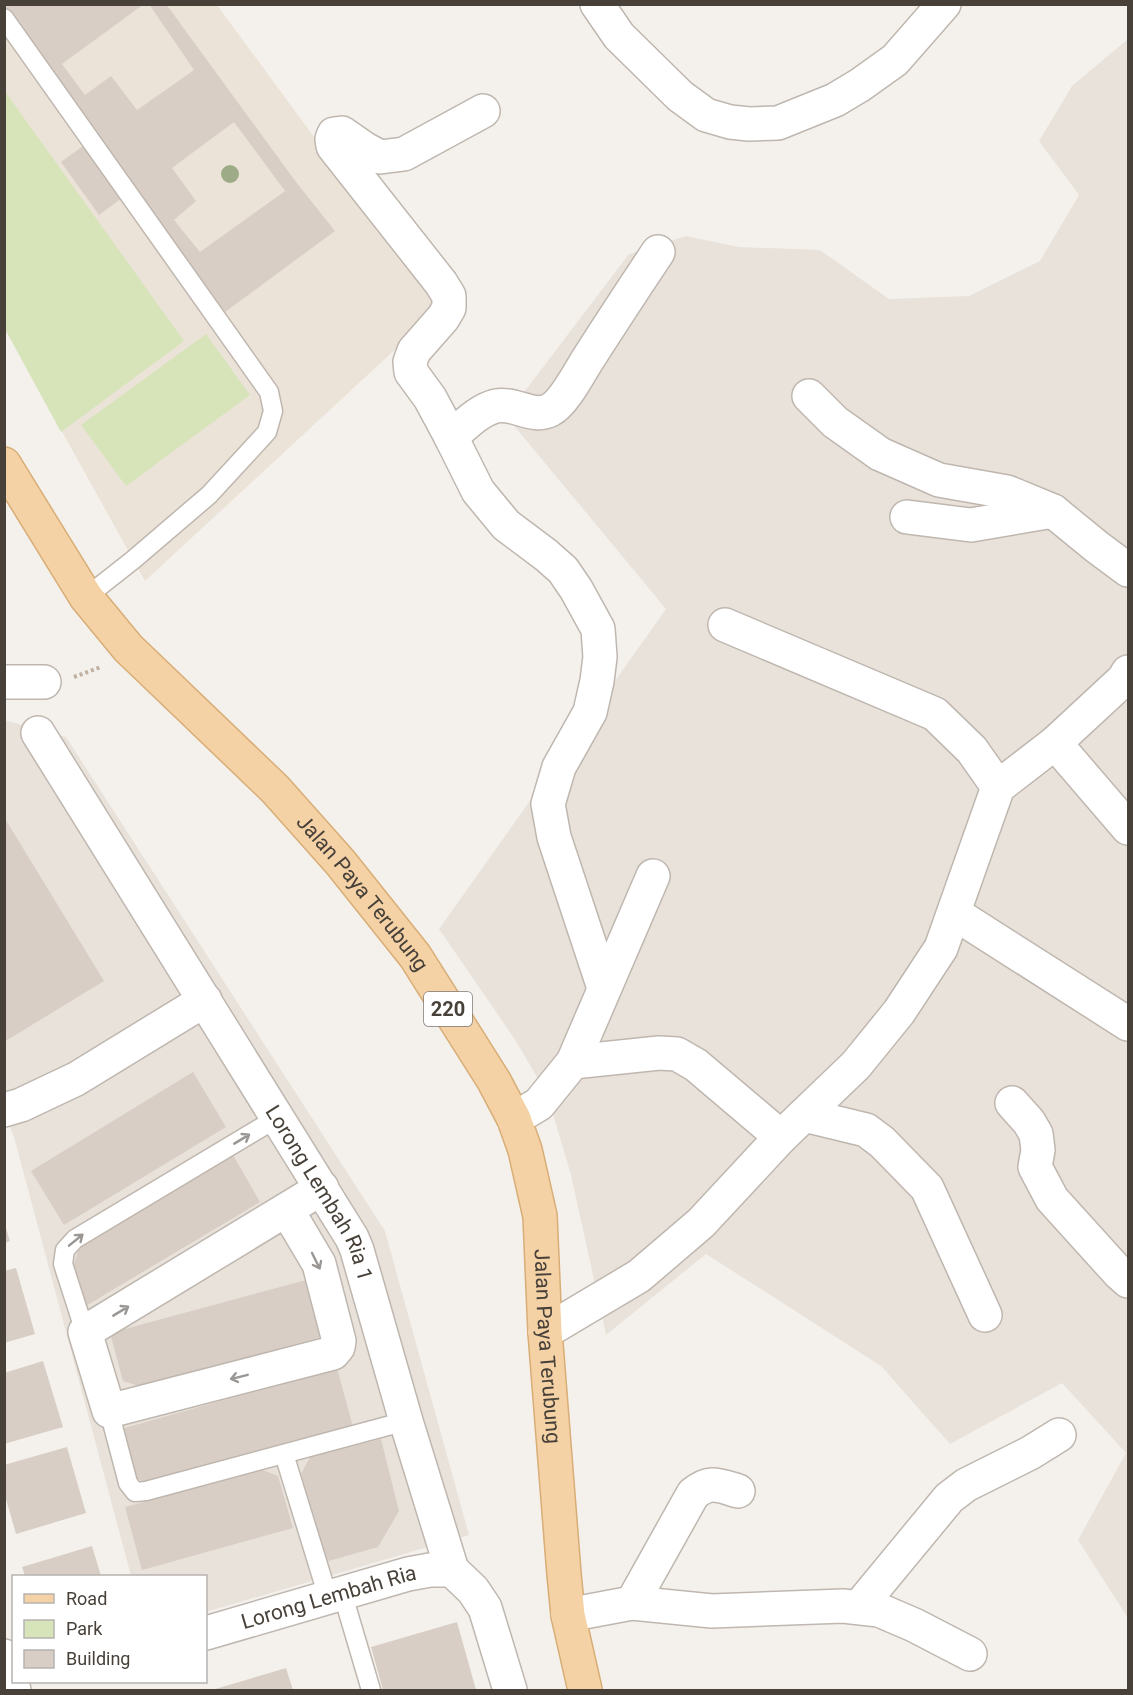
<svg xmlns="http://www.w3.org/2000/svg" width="1133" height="1695" font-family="Roboto,sans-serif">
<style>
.residential{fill:#e8e2db}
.education{fill:#ece3d8}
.green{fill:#d7e4ba}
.building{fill:#d8cec5;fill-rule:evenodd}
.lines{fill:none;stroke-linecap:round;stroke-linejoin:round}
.lane-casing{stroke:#bfb7af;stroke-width:21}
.street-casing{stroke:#bfb7af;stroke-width:36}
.primary-casing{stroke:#d8ad76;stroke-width:36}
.path{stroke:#bfb1a2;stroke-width:4;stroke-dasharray:3 3;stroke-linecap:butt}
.lane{stroke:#fff;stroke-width:18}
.street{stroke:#fff;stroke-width:33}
.primary{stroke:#f4d2a5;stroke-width:33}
.tree{fill:#9dac86}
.oneway{stroke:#9a9693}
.labels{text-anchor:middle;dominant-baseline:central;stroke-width:6;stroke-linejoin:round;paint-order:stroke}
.shield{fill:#fff;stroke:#7f7a75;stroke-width:1.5}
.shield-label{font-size:20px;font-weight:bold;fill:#48413a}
.street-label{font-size:21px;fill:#48413a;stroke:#fff}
</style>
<rect width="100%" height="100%" fill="#f4f1ec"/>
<path class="residential" d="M1128,39V1618L1078,1540L1126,1453L1062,1383L950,1444L881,1366L706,1254L606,1335L571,1175L547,1094L514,1038L439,929L666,609L506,416L629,254L686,236L739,247L820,250L889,299L969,296L1040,261L1079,195L1039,141L1072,86Z
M4,720L66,737L385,1231L469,1535L206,1612V1576H131L14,1137L5,1114Z"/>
<path class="education" d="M4,5H217L440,308L145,581L5,329Z"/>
<path class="green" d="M4,90L184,341L61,432L5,329Z
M206,334L250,395L126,486L81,425Z"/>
<path class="building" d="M4,4H144L62,64L85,95L111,76L137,110L194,70L149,4H166L296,182L335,231L225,312L136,188L99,215L61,162L98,135L16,24ZM234,122L285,191L200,252L174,220L196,201L172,168Z
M4,817L104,981L4,1042Z
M193,1072L226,1127L64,1225L31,1171Z
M233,1155L260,1202L84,1307L73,1267L80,1245Z
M5,1225L10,1241L5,1243Z
M16,1268L35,1334L4,1343V1271Z
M310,1279L325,1336L139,1386L123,1381L110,1333Z
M43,1361L63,1427L4,1444V1373Z
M337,1368L353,1427L148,1485L134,1476L121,1429Z
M381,1439L399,1511L378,1547L325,1562L301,1474L310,1457Z
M67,1447L86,1513L16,1534L4,1492V1465Z
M263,1470L278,1476L293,1528L142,1570L125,1507Z
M92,1546L101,1576H25L22,1567Z
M457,1622L476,1690H383L371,1647Z
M286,1668L293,1690H212Z"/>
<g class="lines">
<defs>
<path id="lane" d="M4,18L269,392L273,411L267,432L209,495L133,560L86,597
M85,1332L63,1264L65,1250L75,1239L277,1118
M109,1411L128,1483L135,1492L146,1491L406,1421
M284,1454L328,1597
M342,1592L371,1690"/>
<g id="street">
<path d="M597,4L619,36L680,96L706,115L730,122L749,124L778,123L835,100L860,85L895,60L944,4"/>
<path d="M483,111L404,154L380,157L365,149L342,133L334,134L332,139L333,146L441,283L449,296V308L443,318L414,351L410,362L411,372L430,398L451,437L478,491L506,525L546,555L563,570L576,589L598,629L600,657L597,681L590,712L559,767L548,804L554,837L604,988"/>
<path d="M809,396L835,422L880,454L939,480L1007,492L1053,511"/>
<path d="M451,437C464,426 479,410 496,406C515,402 532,419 550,410C564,403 579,373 588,359C611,323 634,288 658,252"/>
<path d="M907,517L971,525L1053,511L1097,547L1128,570"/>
<path d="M725,625L935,714L972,750L998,787"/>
<path d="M4,682H44"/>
<path id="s1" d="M38,733L352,1238L357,1250L406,1421L452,1570L473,1590L485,1608L510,1690"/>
<path d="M1055,743L1128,828"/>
<path d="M954,913L1128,1024"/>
<path d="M573,1062L659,1053L677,1054L696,1065L781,1137"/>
<path d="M1012,1103L1029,1122L1036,1134L1038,1150L1035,1167L1052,1199L1119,1273L1128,1281"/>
<path d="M4,1110L21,1105L76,1079L205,1000"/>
<path d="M804,1115L866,1130L882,1142L927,1188L985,1315"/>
<path d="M514,1119L539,1104L573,1062L653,876"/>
<path d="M287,1210L319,1264L339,1341L338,1347L333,1353L109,1411L85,1332L322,1188"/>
<path d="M545,1332L639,1276L701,1223L781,1137L856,1065L899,1012L941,948L998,787L1055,743L1124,679L1128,672"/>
<path d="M632,1603L712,1611L843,1606L879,1610L914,1625L970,1654"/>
<path d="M859,1607L949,1498L966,1485L1030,1453L1059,1435"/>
<path d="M568,1615L632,1603L693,1494C710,1480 718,1485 738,1491"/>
<path id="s2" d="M206,1633L408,1574L430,1570H452"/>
<path d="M4,1656L14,1690"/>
</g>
<g id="primary">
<path id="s3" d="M4,464L86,597L128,648L275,789L340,862L415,956L494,1081L514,1119L525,1150L540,1216L545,1332L564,1574L568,1615L585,1690"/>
</g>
</defs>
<use href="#lane" class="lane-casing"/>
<use href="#street" class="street-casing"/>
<use href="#primary" class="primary-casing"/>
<path class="path" d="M74,677L101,667"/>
<use href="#lane" class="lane"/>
<use href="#street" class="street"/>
<use href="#primary" class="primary"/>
</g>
<circle class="tree" cx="230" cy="174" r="9"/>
<defs><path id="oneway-shaft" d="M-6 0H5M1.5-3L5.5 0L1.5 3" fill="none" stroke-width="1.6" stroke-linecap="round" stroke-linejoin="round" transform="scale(1.5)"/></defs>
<g class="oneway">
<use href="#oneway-shaft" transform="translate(242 1139) rotate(-31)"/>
<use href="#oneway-shaft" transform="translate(76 1240) rotate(-39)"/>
<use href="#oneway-shaft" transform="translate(316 1261) rotate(64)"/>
<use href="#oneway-shaft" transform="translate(121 1311) rotate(-31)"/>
<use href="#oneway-shaft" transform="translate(239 1377) rotate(166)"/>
</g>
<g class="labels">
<rect class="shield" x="424" y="992" width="48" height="34" rx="4.5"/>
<g class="shield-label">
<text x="448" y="1009">220</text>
</g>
<g class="street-label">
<text stroke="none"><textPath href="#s3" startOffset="562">Jalan Paya Terubung</textPath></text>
<text stroke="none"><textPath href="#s1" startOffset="540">Lorong Lembah Ria 1</textPath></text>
<text stroke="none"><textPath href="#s3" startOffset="1066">Jalan Paya Terubung</textPath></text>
<text stroke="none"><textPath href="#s2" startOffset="128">Lorong Lembah Ria</textPath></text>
</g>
</g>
<rect width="1133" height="1695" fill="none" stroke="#48413a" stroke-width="12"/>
<rect x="12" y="1575" width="195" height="108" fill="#ffffff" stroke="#b6b3b0" stroke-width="1.5"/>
<rect x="24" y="1594" width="30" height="9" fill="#f4d2a5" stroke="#b6b3b0" stroke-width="1.5"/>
<text x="66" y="1605" font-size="18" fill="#48413a">Road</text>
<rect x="24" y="1620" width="30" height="18" fill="#d7e4ba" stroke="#b6b3b0" stroke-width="1.5"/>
<text x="66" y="1635" font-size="18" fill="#48413a">Park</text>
<rect x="24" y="1650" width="30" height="18" fill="#d8cec5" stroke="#b6b3b0" stroke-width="1.5"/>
<text x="66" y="1665" font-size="18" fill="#48413a">Building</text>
</svg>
